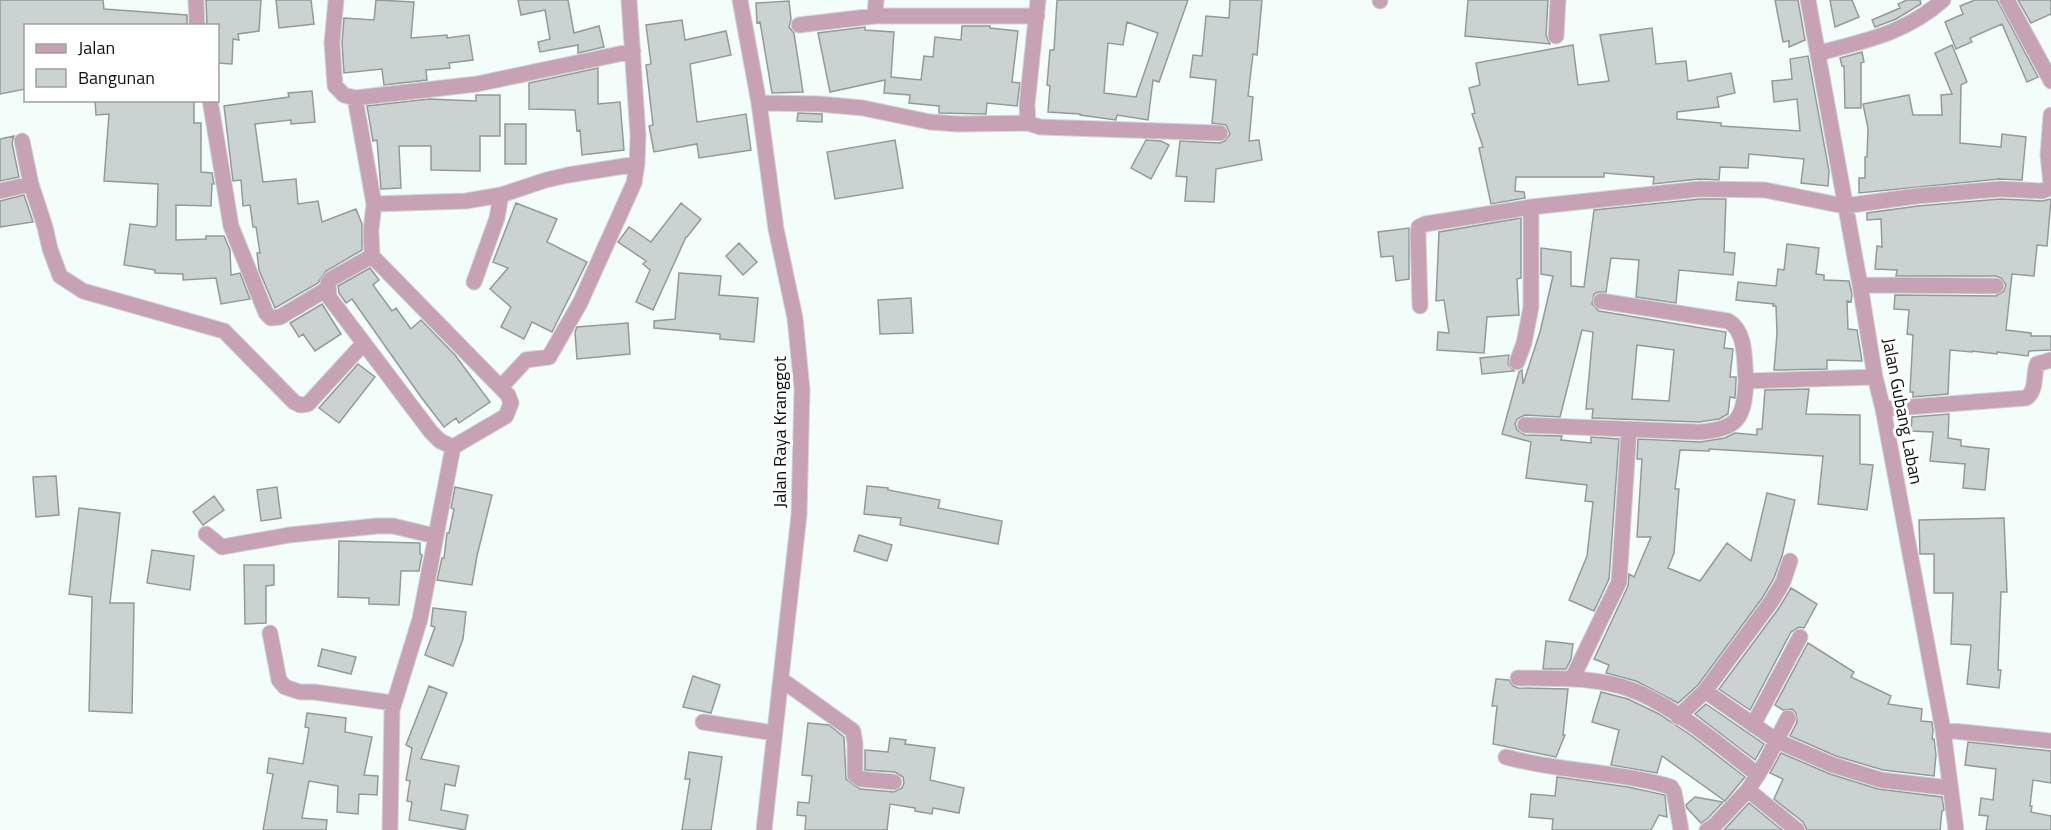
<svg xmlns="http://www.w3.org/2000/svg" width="2051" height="830" font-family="'Titillium Web',sans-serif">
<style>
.building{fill:#cad3d1;stroke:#939b99;stroke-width:1.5;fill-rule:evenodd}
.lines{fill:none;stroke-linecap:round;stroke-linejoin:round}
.street-casing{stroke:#ced7d5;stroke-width:17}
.street{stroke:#c7a2b5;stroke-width:15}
.labels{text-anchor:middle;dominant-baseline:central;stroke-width:6;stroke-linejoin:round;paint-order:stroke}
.street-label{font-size:18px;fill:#0e1110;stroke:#fff}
</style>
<rect width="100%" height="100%" fill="#f3fdfa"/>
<path class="building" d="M0,0H103L104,9L187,15V26H26V89L0,94Z
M206,0H261L259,31L238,34L239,40L233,39L232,64L218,63V25H207Z
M276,0H311L314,24L279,28Z
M376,0L414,2L411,38L447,35V38L469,35L473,60L449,63L450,68L426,70L427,80L384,85L382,69L344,73L342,43L344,18L374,20Z
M518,0H568L574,33L599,26L604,47L578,53V45L540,52L538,42L550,39L545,10L521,15Z
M1057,0H1188L1159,82L1153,80L1148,120L1117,115L1116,120L1080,115V114L1048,112L1050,86L1047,85L1050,50H1054ZM1127,22L1158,33L1136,97L1104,93L1108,43L1123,45Z
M1230,0H1262L1257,55L1253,54L1248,96L1253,97L1249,141L1259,140L1262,160L1216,169L1214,202L1185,201L1187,177L1176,176L1180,141L1220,143L1225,141L1230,134L1226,125L1212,123L1216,80L1190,77L1193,55L1202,56L1206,16L1229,18Z
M1468,0H1548L1546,35L1550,44L1465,36Z
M1775,0H1798L1805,40L1789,47V41L1783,42Z
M1830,0H1852L1859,17L1835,27Z
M1907,0H1920L1921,4L1896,19L1875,27L1872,20L1900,8L1898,4Z
M1975,0H1997L2038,77L2027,82L2002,24L1970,38L1972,42L1956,49L1945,22L1963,14L1960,6Z
M2018,0H2051V14L2031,23Z
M789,1L791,19L789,27L794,33L803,92L772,93L760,22L757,23L756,3Z
M682,20L685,40L726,31L731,55L690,64L697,122L746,114L751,150L699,158L697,144L654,152L649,126L653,125L646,65L651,64L646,25Z
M962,26H990V28L1018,31L1012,82L1020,83L1017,106L987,103L986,114L939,113V106L909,103L910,95L884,93L885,80L830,92L818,33L865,27V30L894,32L891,77L921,80L924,56L933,57L935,37L961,40Z
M1652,28L1656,64L1686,61L1688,81L1731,73L1735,93L1717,97L1719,107L1677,112V119L1721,123V126L1800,131L1797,99L1774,102L1772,81L1792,79L1790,59L1808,56L1829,171L1828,186L1801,183L1804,159L1749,154L1748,168L1720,167L1719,180L1699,179L1653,184L1654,177L1604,173V177H1516L1515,191L1524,192L1525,198L1491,204L1479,148L1483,147L1472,114L1475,113L1469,88L1480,85L1476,63L1573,45L1578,85L1609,81L1600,35Z
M1952,45L1967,82L1961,85L1960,143L2001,147L2002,134L2026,137L2022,180L1999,179L1859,193V178H1865V157H1867L1868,128L1863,104L1909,95L1913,115H1942L1941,95L1952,94L1935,53Z
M1862,52L1864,62L1861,63V108H1845L1844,66H1842L1840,58Z
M598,68V104L620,102L624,150L582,155L580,130L577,131L575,110L529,109V83Z
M312,91L315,122L291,124V120L255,124L263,182L296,179L298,204L318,201L322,222L356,209L362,224V250L326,271L318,283L275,308L259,270L257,253H260L256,227H253L250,205L243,206L241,180L233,181L224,106L289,97L288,93Z
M476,95H500V136H480V171L431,170V146H399L401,188L381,189L377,140L373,141L367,106L429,99L476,101Z
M95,100H194V123H201V172L212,173L214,184H212L211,206L176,205V240L206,239V236H224L230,250L231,275L240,273L250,299L221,304L216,278L183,280V274L155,273V270L124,265L130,224L155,227L157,225L158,184L104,181L109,114L96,115Z
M798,113L822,114V122L797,121Z
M505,124H526V164H505Z
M14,136L12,143L19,177L0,181V139Z
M895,140L903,188L835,199L827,152Z
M1146,140L1161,141L1169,145L1151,179L1131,168Z
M24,195L33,222L0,227V201Z
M1700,199H1726L1724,252L1735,253L1733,275L1679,270L1676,303L1636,297L1639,260L1611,258L1606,292H1598L1594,294L1592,304L1599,311L1726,332L1724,348L1733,349L1730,377H1736V381L1735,398L1730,397L1728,414L1719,419L1699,422L1592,418L1593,409H1586L1593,332L1582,330L1560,417L1525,415L1517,419L1515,424L1517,430L1525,435L1562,436L1561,440L1591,443V437L1619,439L1609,579L1594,611L1569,600L1587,556L1593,502L1585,501L1587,485L1526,478L1531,442L1502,434L1519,372L1522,370L1523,384L1540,332L1553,276L1541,274V248L1571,252V286L1584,287L1594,210ZM1637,345L1674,350L1669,401L1632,399Z
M2000,199L2042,201L2051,199L2047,246L2037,245L2034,276L2012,274L2006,330L2031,333V336H2051V350L2029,351L2028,356L1997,352V354L1972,351V352L1950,350L1948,394L1913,397V392H1910L1913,335L1907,334L1909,310L1894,309L1895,295L1996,296L2004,291L2006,285L2001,278L1996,276H1896L1897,270L1875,269L1877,246L1882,247L1881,219L1867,220V213L1918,206Z
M516,203L557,219L547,242L587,262L552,332L532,322L524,339L501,327L511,307L490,289L508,268L493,262Z
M681,203L701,219L687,237H686L653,310L636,302L650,270L643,264L646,261L618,242L629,227L651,242Z
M1521,218V278L1517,279L1519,315L1487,317L1484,353L1437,350L1438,332L1449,333L1444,300L1436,301L1439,232Z
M1409,228V279L1396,281L1393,256L1381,257L1378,232Z
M739,243L757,262L743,275L726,256Z
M1787,244L1819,248L1816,274L1824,275V280L1849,281L1852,294L1851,302L1847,301L1848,329L1857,330L1862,361L1827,360V369L1774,370L1777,334L1776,306H1773L1774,304L1736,300L1738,282L1776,286L1778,269L1784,270Z
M370,268L379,280L373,285L392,311L396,308L411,329L421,320L455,355L490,402L459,423L456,418L444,427L421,397L352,299L346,303L339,293L338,286Z
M679,273L721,276L719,295L758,298L754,342L720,339V334L654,328V321L675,319Z
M911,298L913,333L880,334L878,300Z
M322,304L341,334L315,351L303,334L299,337L290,323Z
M628,323L630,354L577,359L575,332L577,327Z
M1509,355L1508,364L1514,371L1482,374L1480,358Z
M358,364L375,377L339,423L319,408Z
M1809,389L1806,414L1860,415V464L1873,465L1867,510L1818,504L1823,456L1709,449V451L1680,450L1675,489H1679L1674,553L1668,568L1700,581L1727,543L1751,561L1767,493L1795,500L1782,556L1774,578L1763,597L1698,685L1678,703L1636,681L1606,673L1609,665L1594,659L1628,586L1629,574L1634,577L1651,537H1637L1642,459H1637L1638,439L1700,442L1725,438L1735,433L1757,435V429H1762L1765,390Z
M1949,414L1948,438L1961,440V446L1989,449L1985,490L1963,488L1965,464L1930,461L1933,432L1911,431L1912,417Z
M56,476L59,515L36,517L33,477Z
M867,486L888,488V490L940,500L938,508L1002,521L998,544L900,525L901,518L864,514Z
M277,487L281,518L261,521L257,490Z
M455,487L492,495L477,556L472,585L437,580L442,558H444L447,533H449L454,509L451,508Z
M214,496L224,510L203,525L193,512Z
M79,508L120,513L110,603H134L132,713L89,711L92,597L69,594Z
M2004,518L2007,592H2001L1998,670H2001L1999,688L1967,684L1971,645L1951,644L1953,593H1934V554H1920L1919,520Z
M859,535L892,545L887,561L854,551Z
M339,541L420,543V554L422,555L419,571H401L399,605L369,604V598L338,597Z
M152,550L194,556L190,590L147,583Z
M244,565H274V585L266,586V623L245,624Z
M1791,588L1817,604L1804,628L1799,627L1791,632L1750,710L1719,689L1779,608Z
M433,608L466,612L463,639L453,666L425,655L435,627L431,626Z
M1546,641L1573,644L1571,659L1566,669H1543Z
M1808,643L1854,672L1851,677L1891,696L1888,704L1922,709L1921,721L1932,722L1933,731L1932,739H1934L1936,755L1934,776L1883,770L1836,756L1790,736L1797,722L1796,713L1792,709L1783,710L1775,705Z
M322,649L356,657L351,674L318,666Z
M693,676L720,685L711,713L683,707Z
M1496,679L1509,680L1513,686L1518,688L1568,689L1563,735H1565L1556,757L1493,744L1497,706H1492Z
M429,686L447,693L421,759L459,766L455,786L445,784L441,810L468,815L465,830L409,820L412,802L407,801L410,781L406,780L412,748L406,745Z
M1601,692L1628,699L1659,714L1692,736L1745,777L1725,801L1662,756L1657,773L1611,765L1619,730L1592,722Z
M1706,704L1764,744L1755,760L1695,714Z
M307,713L346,718L345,732L372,737L364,775L378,776L377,795L359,794L358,814L337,812L338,786L309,781L302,818L327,820L326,830H263L273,774L267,773L269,758L303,764L309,728L305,727Z
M808,723L829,725L844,737L846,779L860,789L894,792L902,788L904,783L903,777L895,772L865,770V750L888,752L890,738L906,740L905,744L935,748L930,780L964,788L959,813L933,808L932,814L915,811V808L890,804L887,830H805L806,816L797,815L798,802L809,803L812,776L802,775Z
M1968,742L2051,751V783L2033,780L2030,806H2032L2031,812L2051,816V830H1986L1988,816L1979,815L1981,798L1993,800L1996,769L1965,765Z
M689,752L722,757L711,830H682L690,779H685Z
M1781,753L1830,774L1878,789L1942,797L1944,810L1942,811L1940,830H1807L1803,822L1774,799L1783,779L1770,773Z
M1557,777L1628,787L1665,795L1667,817L1659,815L1651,830H1552L1553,819L1529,817L1531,794L1555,796Z
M1695,797L1723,802L1708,818L1701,823L1687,808L1686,805Z
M1749,803L1782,830H1724Z"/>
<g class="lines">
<defs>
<path id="street" d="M196,0L197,26
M336,0L332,43L335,86L344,95L355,98L477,84L633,51
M740,0L759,103L776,229L795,318L802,389L799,515L764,830
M1038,0L1027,105L1028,123L1040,127L1220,133
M1380,0V1
M1808,0L1860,285L1875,377L1883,409L1943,730L1956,830
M2007,0L2051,81
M875,16L876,0
M799,25L875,16H1037
M1556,36L1558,0
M1819,53C1865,41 1906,33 1943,0
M355,98L374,204L466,201L501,195L546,180L568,175L637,164
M210,100L231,226L266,313L271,318L280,317L327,289
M759,103L819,104L863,108L930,122L958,124L1028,123
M2051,115L2048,155L2051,184
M22,141L31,184L45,227L50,249L60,276L83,291L224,331L294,402L300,405L308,404L363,344
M0,191L31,184
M374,204L371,230L372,256L508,395L511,403L506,416L453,447L420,619L392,710L390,830
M372,256L331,279L328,283L329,297L431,432L440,441L453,447
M474,282L497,218L501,195
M1860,285L1996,286
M1601,301L1728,321C1747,331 1744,362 1746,381L1875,377
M1420,306L1418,234L1419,227L1425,224L1531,207L1700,189L1765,190L1844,206L1917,196L2000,189L2042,191L2050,188L2051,184
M1517,362L1524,343L1531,307V207
M501,387L526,360L549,357L580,303L634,183L637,164L638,136L629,0
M1883,409L2026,398C2037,391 2033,376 2037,364L2051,360
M1525,425L1699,432C1738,429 1744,419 1746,381
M206,534L222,547L289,535L377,526H393L435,536
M270,633L279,680L285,687L300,692H314L393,703
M1518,678C1555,679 1596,676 1632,690C1674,706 1722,747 1758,775
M1572,679L1619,582L1629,429
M782,680L853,731L855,743V775L861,779L894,782
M1705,691L1777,741L1833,765L1881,780L1950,788
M1678,717L1705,691L1771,602L1783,582L1790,561
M703,722L774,733
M1753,725L1800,637
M1943,730L2051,741
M1506,757C1560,772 1617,771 1671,787L1674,792L1681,830
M1748,790L1797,830
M1707,830L1714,826L1748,790L1765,763L1788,718"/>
</defs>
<use href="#street" class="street-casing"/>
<use href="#street" class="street"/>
</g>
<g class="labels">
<g class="street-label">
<text transform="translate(1903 411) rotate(79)">Jalan Gubang Laban</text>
<text transform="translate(779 432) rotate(-90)">Jalan Raya Kranggot</text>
</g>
</g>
<rect x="24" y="24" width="195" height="78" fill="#ffffff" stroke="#9fa09f" stroke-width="1.5"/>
<rect x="36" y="44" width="30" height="9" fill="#c7a2b5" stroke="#9fa09f" stroke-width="1.5"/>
<text x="78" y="54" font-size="18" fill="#0e1110">Jalan</text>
<rect x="36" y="69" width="30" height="18" fill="#cad3d1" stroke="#9fa09f" stroke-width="1.5"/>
<text x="78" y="84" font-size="18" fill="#0e1110">Bangunan</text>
</svg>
